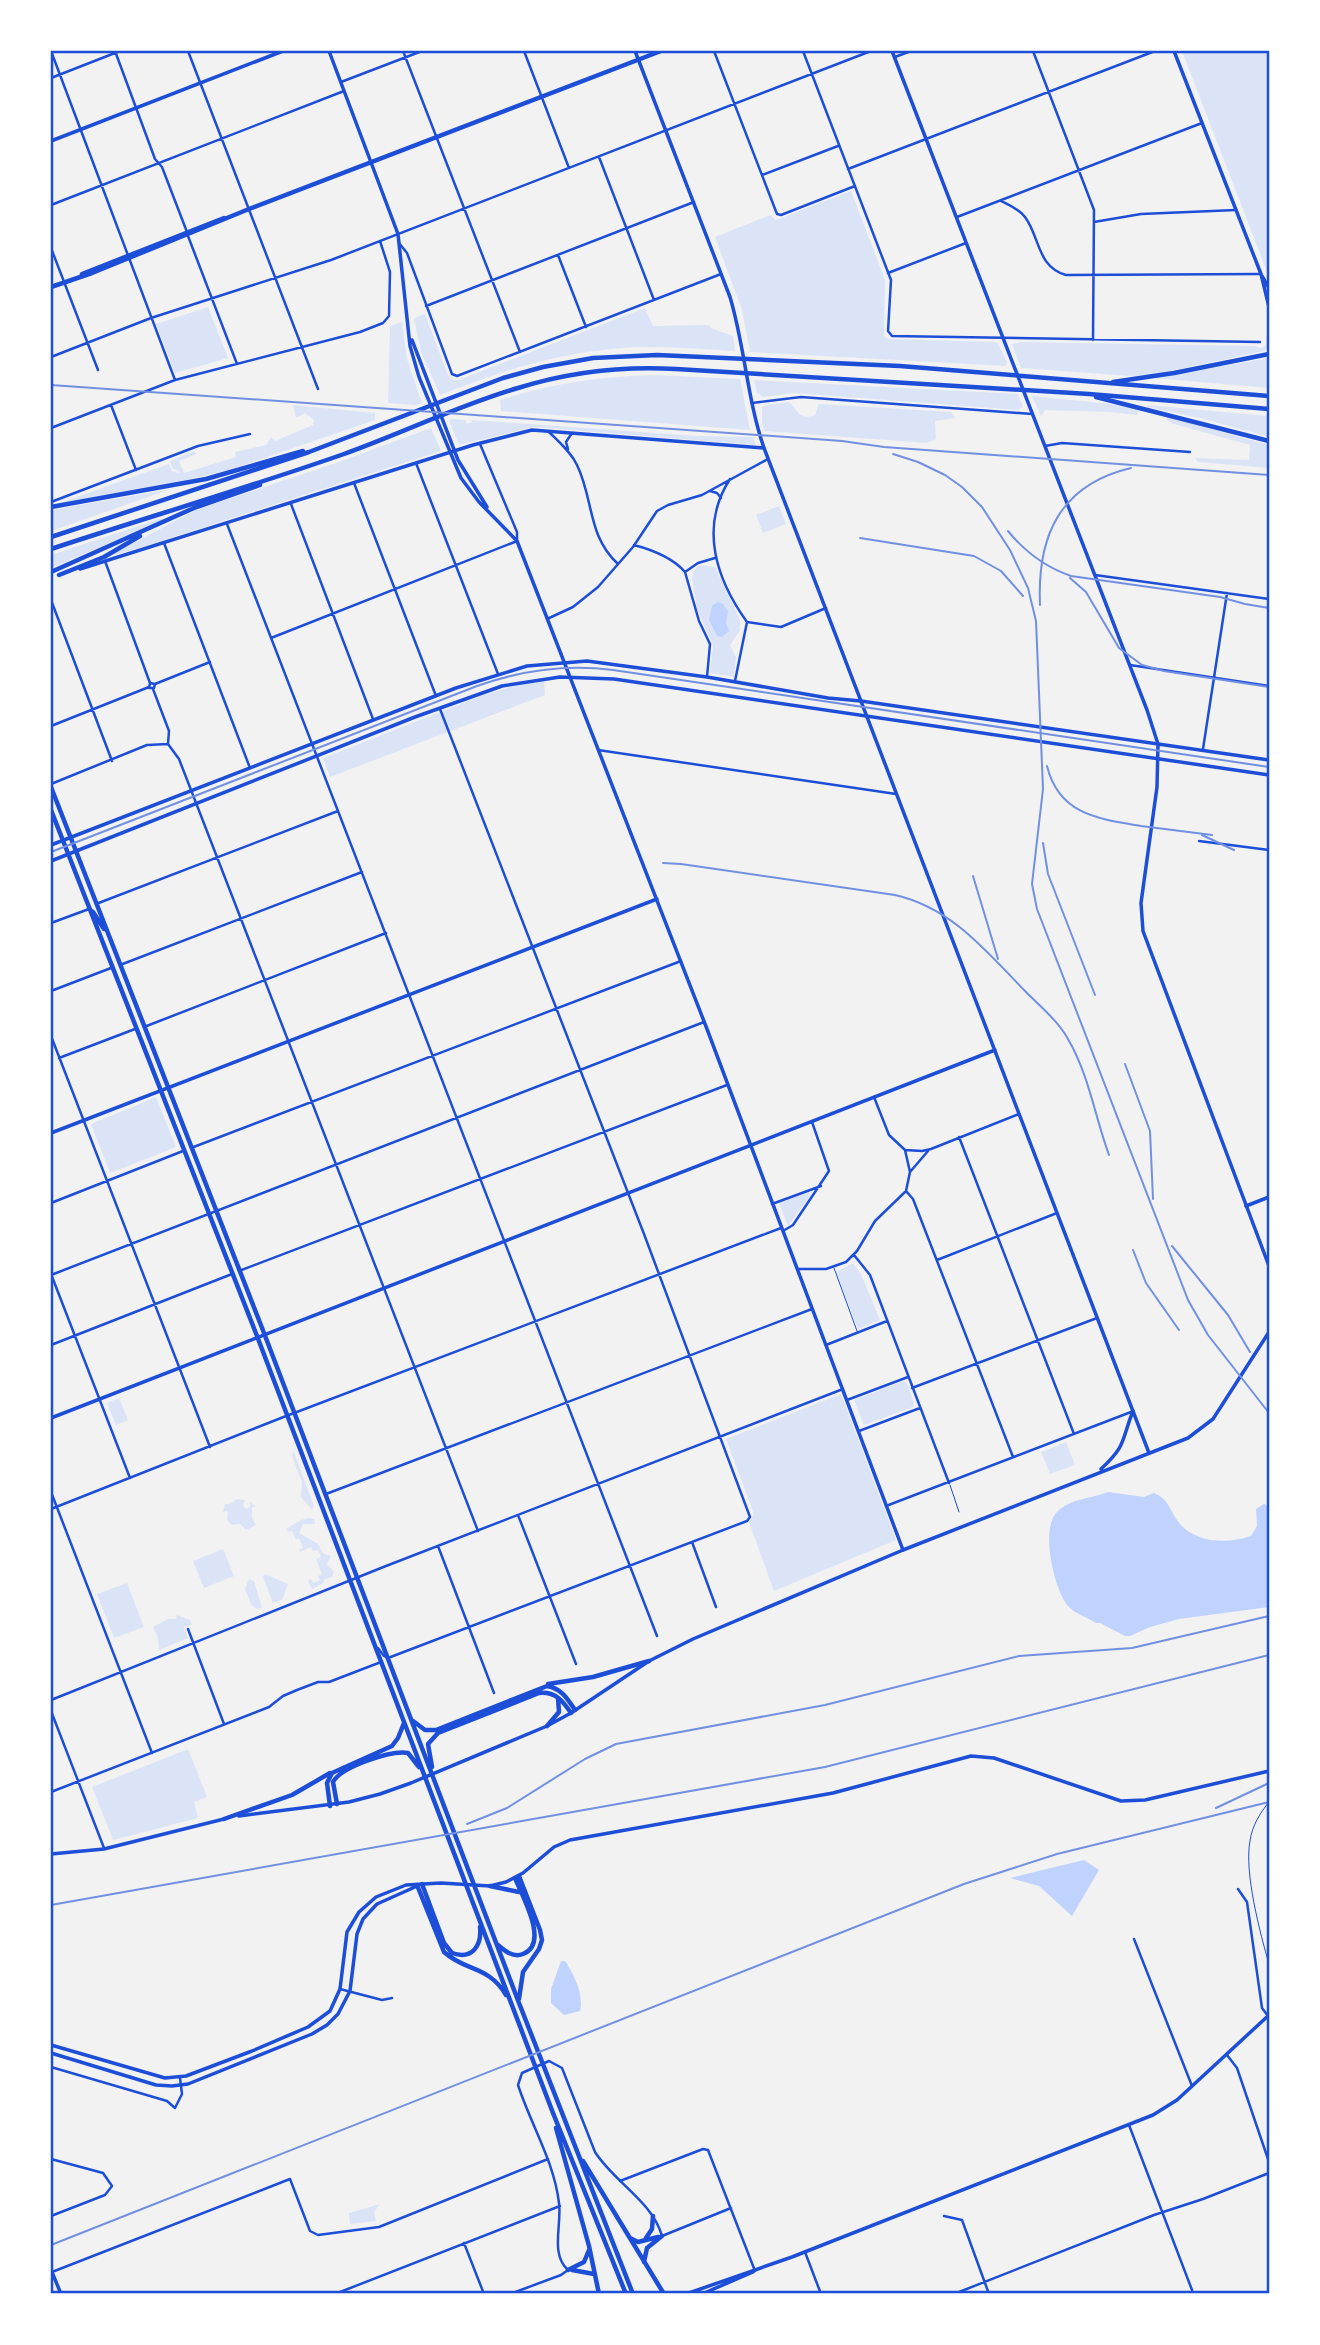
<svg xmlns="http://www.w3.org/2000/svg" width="1320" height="2345" font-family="'Source Serif 4',serif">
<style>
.green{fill:#dbe4f7}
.water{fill:#bfd3fe}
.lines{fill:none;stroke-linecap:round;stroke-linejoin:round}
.service{stroke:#1d4ed8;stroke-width:1}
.minor{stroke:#1d4ed8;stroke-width:2.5}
.tertiary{stroke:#1d4ed8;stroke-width:3.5}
.secondary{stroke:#1d4ed8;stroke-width:3.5}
.primary{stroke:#1d4ed8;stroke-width:4.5}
.motorway{stroke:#1d4ed8;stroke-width:4.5}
.tram{stroke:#7290e2;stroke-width:2}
.rail{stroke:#7290e2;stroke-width:2}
.neatline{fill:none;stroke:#1d4ed8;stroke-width:2.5}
</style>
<rect width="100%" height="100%" fill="#f2f2f2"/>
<path class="green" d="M1182,51H1269V277Z
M851,191L885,280L884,337L889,339L997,342L1007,362L1006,366L750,352L742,310L715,237L770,215L776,220Z
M208,307L228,358L175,373L156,324Z
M645,308L653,326L709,325L711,328L733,336L735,351C698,349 660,345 622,348C557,353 500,371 440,395L421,352L414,318L425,314L448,375L454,380H458Z
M402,322L407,359L422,403L416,405L388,403L390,326Z
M1266,337H1269V348L1264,351L1152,375L1130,376L1021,368L1012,344L1021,342L1254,346L1261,348L1266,345Z
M1269,358V388L1153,378Z
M656,375L740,379L750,430L501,411L500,400C551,383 603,376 656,375Z
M754,380L1018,394L1023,407L1018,410L794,393L763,397L757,393Z
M1032,396L1111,404L1139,409L1137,415L1110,412L1045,410L1041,416Z
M789,402C799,410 798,421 815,415L819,404L951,412L955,418L935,421L936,439L927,443L764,431L762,423V407L765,405Z
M293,405L375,413V420L229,470L183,481L57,504L169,464L172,471L179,473V471L173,469L170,461L194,451L197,454L179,461L184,473L236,457L235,452L266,445L271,437L275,441L313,425L314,420L305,413L296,418Z
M1147,405L1269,416V437L1200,418L1147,407Z
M1168,417L1269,445V468L1198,462L1195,458L1249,460L1250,445L1174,424L1166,420Z
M453,419L465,420L467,424L472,422L471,420L697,436L753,437L756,445L534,427L459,445L449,420Z
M431,428L441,451L164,540L160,544L149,545L114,555V553L196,510L339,462Z
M171,489L51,531V510Z
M779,506L786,524L763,533L756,515Z
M162,518L163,520L51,568V555Z
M700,565L715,567L740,620V630L730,645L736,657L734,677L710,673L713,645L697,609L692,578L693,571Z
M544,681L545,695L330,777L323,758L486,694L521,684Z
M156,1097L176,1147L110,1173L91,1124Z
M809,1192L810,1196L788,1226L779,1203Z
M853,1263L861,1274L880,1320L858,1329L836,1272Z
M903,1381L907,1383L914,1403L913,1407L864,1425L854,1400Z
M841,1394L896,1540L774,1591L749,1522L754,1514L726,1439Z
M119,1398L128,1420L116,1425L107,1403Z
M1066,1442L1075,1465L1050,1474L1041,1452Z
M293,1450L314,1506L312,1510L301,1497L302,1482L292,1456Z
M237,1499L245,1500L243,1505L246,1509L250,1507V1502L256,1507H252V1518L256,1525L246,1530L240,1524L231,1525L227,1519L228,1511L223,1512L225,1504H230Z
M309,1518L314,1519L315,1524H303L299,1533L318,1544L323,1553L331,1556L327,1564L334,1572L332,1577L325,1579L322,1584L312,1589L308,1581L311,1579L313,1583L320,1580L318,1576L322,1574L316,1559L321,1557L318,1550L313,1551L311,1547L300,1552L299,1549L303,1548L299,1538L296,1540L292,1531L288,1532L286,1529L301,1520Z
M223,1549L234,1576L204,1588L193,1561Z
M265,1574L288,1584L282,1600L273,1603L263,1577Z
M249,1579L254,1581L262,1608L256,1609L251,1604L245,1589Z
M127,1583L144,1627L114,1638L97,1594Z
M177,1615L190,1620L192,1625L184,1627L188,1638L159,1650L158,1638L153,1627L168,1619H176Z
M186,1750L189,1751L207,1797L194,1802L198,1818L113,1840L92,1787Z
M380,2204L374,2212L376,2221L350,2224L349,2213Z"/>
<path class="water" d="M718,602L723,604L728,611L726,623L729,631L722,637L717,636L709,620L712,606Z
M1108,1492L1144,1497L1154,1493C1167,1499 1168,1505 1175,1517C1190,1543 1226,1545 1251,1536L1257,1526L1256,1509L1264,1504L1269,1507V1607L1179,1619L1150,1627L1130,1636H1125L1100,1623H1096C1087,1617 1075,1614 1068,1606C1054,1590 1040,1528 1057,1512C1071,1498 1091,1499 1108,1492Z
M1084,1860L1099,1870L1072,1916L1039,1886L1010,1878Z
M561,1961H565C574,1974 584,1995 580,2011L564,2015L551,2003V1989Z"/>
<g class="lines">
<path class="service" d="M834,1268L857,1331
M950,1485L959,1512
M1269,1802C1260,1813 1252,1826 1250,1841C1244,1872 1260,1933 1269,1964"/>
<path class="minor" d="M51,51L175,380
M115,51L155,159L162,167L187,232
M188,51L318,389
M403,51L520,352
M524,51L569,168
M714,51L777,214L781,215L855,186
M803,51L891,280L888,331L892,336L1260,342
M1033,51L1094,210L1093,340
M895,57L911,51
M51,78L120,51
M341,82L422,51
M599,157L654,300
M848,169L1155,51
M762,175L838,146
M1001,201C1009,205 1019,209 1025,217C1040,237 1037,267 1066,275L1260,274
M51,205L344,91
M957,217L1202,123
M1094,222L1141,214L1236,210
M188,236L237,364
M399,243L407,253L452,374L457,376L721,274
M51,248L98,370
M558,255L586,327
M888,273L966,243
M426,306L694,202
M51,357L151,318L331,260L871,51
M752,403L801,397L1032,414
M111,405L136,470
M51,428L175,380L360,332L383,323L389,316L390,272L380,241
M549,432C559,442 571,452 577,465C594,500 587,535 618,564
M1045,446L1062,443L1190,452
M568,449L566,442L572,433
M416,463L498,674
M730,479C699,527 716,579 747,622L735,681
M354,483L436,696
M710,491L717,493L721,498
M51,502L198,446L250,434
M291,504L373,719
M227,524L657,1636
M164,543L250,768
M634,545C653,550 672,557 685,572L699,621L710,644L707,677
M105,561L150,683
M685,572L698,563L715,558
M1095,575L1269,599
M51,600L112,761
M547,619L573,607L598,587L633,547L657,511L668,505L702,495L768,459
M747,622L781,627L826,608
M271,638L517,541V532L480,444
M1130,665L1269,686
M150,683L155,684L154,688H149Z
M155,684L210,662
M153,689L169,731L168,744L179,759L478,1531
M51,726L149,687
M1203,749L1227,593
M598,750L896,794
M51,784L147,745L168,744
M1199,841L1269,850
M96,904L338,811
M51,923L89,909
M120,965L362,872
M51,991L111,968
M144,1027L386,933
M51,1036L210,1447
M59,1058L135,1029
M874,1097L889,1135L905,1150L910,1172L906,1191L913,1199L1013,1457
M959,1137L1074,1434
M191,1148L681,961
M905,1150L922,1151L931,1149L1019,1114
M910,1172L928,1151
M51,1203L183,1151
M772,1204L821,1186
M783,1231L793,1225L829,1171L812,1122
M854,1255L870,1275L949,1483
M937,1260L1057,1213
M797,1269H826L846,1262L857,1251L875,1221L905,1192
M239,1271L727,1085
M51,1274L130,1478
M51,1275L704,1022
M51,1345L232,1274
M826,1345L887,1321
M912,1388L1097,1318
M847,1400L908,1377
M859,1431L920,1408
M51,1492L152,1753
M326,1494L812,1309
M886,1506L1131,1412
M51,1509L281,1418L781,1228
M518,1515L576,1664
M692,1542L716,1607
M438,1546L494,1693
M188,1629L224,1724
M378,1648L384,1656L388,1658L747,1521L750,1517L644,1234L440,709
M51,1700L386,1566L843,1389
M51,1711L104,1848
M51,1792L269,1707L283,1696L297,1690L318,1682H329L381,1662
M1238,1889L1247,1902L1262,2008L1268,2016
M1134,1939L1192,2086
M340,1989L382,2000L392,1998
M1227,2055L1237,2068L1269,2162
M51,2067L167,2101L175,2108L182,2094L180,2078
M1129,2125L1192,2290
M51,2159L103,2173L112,2186L105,2195L51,2216
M620,2181L703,2149L708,2150L755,2271
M944,2216L962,2220L989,2294
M464,2243L484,2294
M805,2252L821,2294
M52,2272L290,2179L310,2231L318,2235L379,2227L548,2159
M335,2294L560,2206
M510,2294L561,2275L568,2270C550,2254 562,2225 559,2203C554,2161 531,2125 518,2085L522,2073L549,2061L562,2068L595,2152C614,2182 652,2201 662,2236L731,2208
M954,2294L1154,2215L1203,2199L1269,2173"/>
<path class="tertiary" d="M329,51L398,234L410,346L419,377L461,478L479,502L517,541L707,1029L903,1550
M635,51L730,297C745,347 747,399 764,448L1149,1453
M892,51L1147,710L1158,744
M51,141L283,51
M412,340L458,460L487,507
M80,569L473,445L532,430L764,448
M51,1133L657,899
M1246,1206L1269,1197
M51,1418L995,1050
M51,2045L165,2078L186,2076L252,2051L308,2027L330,2011L340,1989L347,1932L359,1912L376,1897L406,1885L441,1883L490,1886L506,1882L523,1873L554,1847L570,1840L833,1793L971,1756L994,1758L1121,1801L1145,1800L1269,1771
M51,2053L156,2085L172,2086L188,2084L312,2034L327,2025L338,2014L350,1991L357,1934L363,1919L377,1904L415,1887
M52,2272L61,2294"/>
<path class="secondary" d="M1174,51L1261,274L1269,307
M1262,276L1269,288
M1158,744L1157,787L1141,903L1143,931L1269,1266
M51,845L456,688L527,666L587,661L707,677L828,698L861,701L1269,760
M51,861L415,717L502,686L560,677L614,679L1269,775
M1101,1469C1127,1445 1121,1441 1133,1411
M239,1816L349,1802L380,1794L411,1783L547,1726L571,1713L649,1661L693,1639L903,1550L1188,1438L1213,1419L1269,1332
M51,1854L104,1849L224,1819
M686,2294L792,2257L1153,2115L1177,2100L1269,2015
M702,2294L753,2272"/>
<path class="primary" d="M82,274L224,218
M51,287L92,273L249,209L661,51
M51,787L264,1333L519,2003L633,2294
M51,810L257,1336L553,2113L626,2294
M89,909L93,912L104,929
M548,1684L593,1677L649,1661
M413,1721L425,1730H436L547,1686C562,1689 567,1698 575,1710
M547,1726L559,1712L558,1698
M432,1767L428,1744L438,1733L539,1693C555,1691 563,1701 571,1713
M337,1804L333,1782C341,1767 391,1750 408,1753L419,1767
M330,1806L327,1783L332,1773L392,1746L398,1738L404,1723
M224,1819L292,1795L330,1773
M422,1884L444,1943L452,1953C472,1960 482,1946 480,1927
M417,1885L444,1952C466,1972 488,1965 506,1995
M490,1886L519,1892
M498,1945C505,1951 513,1958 523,1954C550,1944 522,1896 515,1878
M519,1999L523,1972L539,1949L542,1940L540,1930L519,1876
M556,2128L589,2246L599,2294
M583,2161L664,2294
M630,2238L638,2242L658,2237
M646,2238L652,2229L653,2216
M644,2262L647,2248L662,2236
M568,2270L584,2262L589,2250
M572,2270L594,2274"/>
<path class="motorway" d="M1113,382L1174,373L1269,354
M1096,397L1269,441
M51,507L206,479L303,451
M51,537L309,452L503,378L543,367L593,358L657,355L900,366L1269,396
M51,549C148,517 247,488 344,454C403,433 459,405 518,388C569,372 623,366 676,369L1089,394L1269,409
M51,572L194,508L260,485
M59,575L104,557L140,536"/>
<path class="tram" d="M51,852L477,686C522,670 566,664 613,670L1269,767"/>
<path class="rail" d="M51,385L842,441L884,447L1269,475
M893,454L918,462L945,475L962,487L982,507L1010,550L1028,588L1036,621L1043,789L1032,884L1037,909L1188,1300L1208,1335L1269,1413
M1008,531C1025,552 1045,567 1071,576L1220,597L1245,604L1269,608
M860,538L974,556L1001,571L1023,596
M1070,578L1086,592L1119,648L1142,665L1164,671L1269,687
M1040,605C1037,537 1059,485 1131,468
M1047,766C1059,815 1099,819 1141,826C1165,829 1189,832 1212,835
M1202,835L1234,850
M1043,843L1048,874L1095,995
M663,863L681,864L895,895C952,908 986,951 1026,992C1040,1006 1058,1021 1068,1039C1089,1075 1095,1117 1109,1155
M973,876L998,959
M1125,1064L1150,1131L1153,1199
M1172,1246L1228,1315L1250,1352
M1133,1250L1146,1283L1179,1330
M1216,1808L1269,1783
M467,1824L507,1808L585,1759L616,1744L825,1705L1019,1656L1132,1648L1269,1616
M51,1905L825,1767L1269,1655
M51,2245L964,1884L1057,1854L1269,1802"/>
</g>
<rect width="1320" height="2345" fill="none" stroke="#ffffff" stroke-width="105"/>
<rect x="52" y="52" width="1216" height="2240" class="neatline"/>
</svg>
